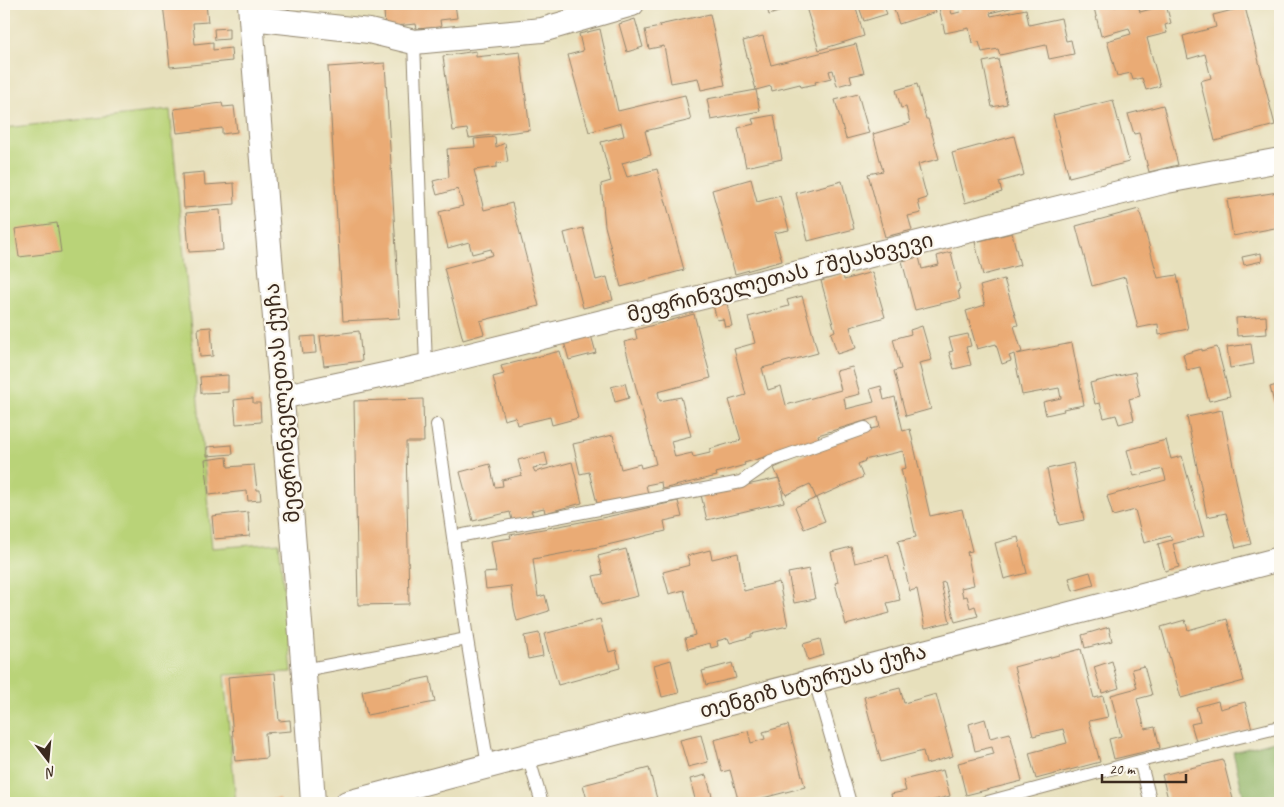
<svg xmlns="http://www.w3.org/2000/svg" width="1284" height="807" font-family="Caveat,'Noto Sans Georgian',sans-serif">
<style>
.green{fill:#b9d378;stroke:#7a7e4b}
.forest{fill:#92b568;stroke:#667043}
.building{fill:#eaab75}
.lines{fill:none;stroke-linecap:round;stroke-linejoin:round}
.service-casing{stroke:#91856d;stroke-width:14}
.minor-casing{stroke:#91856d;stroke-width:26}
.service{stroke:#fff;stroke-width:12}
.minor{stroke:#fff;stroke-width:24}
.labels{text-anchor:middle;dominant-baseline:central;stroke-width:4.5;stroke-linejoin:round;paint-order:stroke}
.street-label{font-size:21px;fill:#3b2a1e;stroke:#fbf7ec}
</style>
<rect width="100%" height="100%" fill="#fbf7ec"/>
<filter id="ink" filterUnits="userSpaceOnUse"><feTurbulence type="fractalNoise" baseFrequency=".02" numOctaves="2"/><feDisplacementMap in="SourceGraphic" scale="10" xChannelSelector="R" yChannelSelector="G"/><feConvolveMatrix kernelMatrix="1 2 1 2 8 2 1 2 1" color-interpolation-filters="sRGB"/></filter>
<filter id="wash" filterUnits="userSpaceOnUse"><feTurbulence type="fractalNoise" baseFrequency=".0096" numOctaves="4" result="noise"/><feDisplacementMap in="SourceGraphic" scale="20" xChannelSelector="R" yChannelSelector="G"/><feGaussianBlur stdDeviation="1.12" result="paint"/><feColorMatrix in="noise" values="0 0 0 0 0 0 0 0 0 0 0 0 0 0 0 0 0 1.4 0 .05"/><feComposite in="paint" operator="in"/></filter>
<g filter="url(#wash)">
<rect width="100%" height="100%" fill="#e7e0bc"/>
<path class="green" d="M170,110L212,548L279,543L292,672L224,675L236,803H4V128Z"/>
<path class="forest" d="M1278,740L1280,744V803H1245L1233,752Z"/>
<g id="blocks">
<path class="building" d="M163,4H206L208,22L193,23L195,44L213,42V50L231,48L232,61L170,67Z
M375,4H455L457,18L440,20L441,27L417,29L416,24L385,27L384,10L375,11Z
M766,4H790L791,8L769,15Z
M805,4H855L864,36L819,50Z
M858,4H883L887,14L864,21Z
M892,4H933L936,12L899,24Z
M938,4H949L952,14L960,12L958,4H1013L1014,7L990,13L991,16L1026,9L1029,25L1061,18L1066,41L1071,40L1074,54L1049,59L1046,45L1000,55L998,49L982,52L979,42L972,43L969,28L945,33Z
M1093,4H1114L1115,7L1126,4H1138L1140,12L1166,5L1171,23L1165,25L1167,33L1147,38L1160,86L1146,90L1142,78L1133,80L1131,73L1117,76L1107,41L1131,34L1129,28L1101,36Z
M1245,7L1275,125L1215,141L1200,81L1211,78L1205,54L1188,59L1183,36L1216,27L1213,15Z
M710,14L725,85L701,90L698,78L671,83L664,46L649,49L645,30L660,27L659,25Z
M635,19L643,47L627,52L619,24Z
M229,28V39L215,40L214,29Z
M600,29L618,111L685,95L691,120L645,131L651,155L622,163L627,177L657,169L684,270L621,287L605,226L601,184L611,181L601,142L624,136L621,123L589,132L568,55L583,51L579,34Z
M763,36L771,65L856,44L864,73L850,76L852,82L837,86L833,70L829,71L831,78L815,82L816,84L801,87L800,84L772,91L771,86L756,90L743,41Z
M476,51V57L520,52L530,130L469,138L467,129L453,131L443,56Z
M998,59L1007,104L992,107L983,62Z
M385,63L400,318L343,321L328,67Z
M917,84L926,119H928L939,159L918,164L927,198L918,201L921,213L908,216L912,230L885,237L868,174L883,171L873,134L910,123L906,107L901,108L896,90Z
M756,90L760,111L711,120L707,99Z
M858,94L869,133L846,139L835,100Z
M1113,100L1129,162L1069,177L1053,115Z
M222,103L223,107L234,106L237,132L222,134V128L177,133L174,109Z
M1163,105L1178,165L1149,172L1139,133L1134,134L1128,114Z
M774,115L782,159L746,167L738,128L754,124L752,119Z
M1014,136L1024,175L999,182L1002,192L965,203L952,153Z
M495,137L496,147L505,143L508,162L497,163V167L474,170L484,210L512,203L539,306L480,321L484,334L463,340L444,268L493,255L491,249L472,254L469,242L448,248L439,212L463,206L458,189L437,195L433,181L449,177L447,149L475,147L474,139Z
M204,172L205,185L234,183L235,204L184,208L182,174Z
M751,179L757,202L780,196L789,230L774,233L782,261L735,274L712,190Z
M842,181L854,229L808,241L796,193Z
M1278,192L1280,205V227L1233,236L1227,200Z
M1139,209L1158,278L1177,275L1188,329L1159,335L1158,324L1138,328L1125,277L1092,286L1076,226Z
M220,210L223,250L189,252L186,213Z
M57,223L61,252L19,257L15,229Z
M583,228L596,280L607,277L613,300L583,308L564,233Z
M1012,233L1020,265L983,275L975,242Z
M951,252L960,289L958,290L960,299L915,310L902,261L919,257L922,269L939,265L937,256Z
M1261,253L1262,261L1244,265L1242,257Z
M872,272L885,317L850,327L856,348L837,354L831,333L835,331L821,281L843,274L844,280Z
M1004,279L1018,325L1014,326L1022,352L1017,354L1072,343L1084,405L1063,409L1064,411L1046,415L1043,402L1061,398L1059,388L1022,395L1014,354L1009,356L1011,361L1002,364L996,344L977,349L966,311L985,305L980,286Z
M802,296L818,353L762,368L768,390L781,386L786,405L841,390L836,371L852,367L860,394L844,398L846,409L874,402L870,389L881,386L884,400L895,397L903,431L910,429L930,516L962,509L972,551L967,552L974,585L961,588L963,597L967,596L970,608L975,606L978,616L955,622L945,582L941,583L950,622L925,628L917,589L910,591L898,541L916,537L901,469L906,468L903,451L864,460L865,461L858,464L863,477L816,498L810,484L786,495L774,468L853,433L880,427L878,417L818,435L820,441L744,463L745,465L716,473L717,476L662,489L661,482L646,485L648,494L598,507L589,472L580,474L573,444L613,435L621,469L640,464L641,468L656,464L624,342L637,339L635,330L694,314L711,378L658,392L660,401L681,397L691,436L671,441L675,457L692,453L693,457L710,453V449L741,440L729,400L746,395L734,349L755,343L748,317L789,306L787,300Z
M727,303L732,326L725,327L723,319L717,320L713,305Z
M1266,316L1267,334L1237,336L1236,318Z
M922,326L932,360L919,363L931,409L906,416L894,371L901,369L893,339L911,334L910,330Z
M211,327L213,356L200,357L198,328Z
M359,331L362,361L324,366L320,336Z
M968,334L971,346L966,347L971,365L954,369L949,352L953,351L949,338Z
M591,335L596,353L569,360L564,342Z
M315,336L316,353L303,354L301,337Z
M1251,344L1254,364L1230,368L1227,347Z
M1217,347L1230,396L1209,401L1200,367L1187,370L1183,354L1202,349V351Z
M560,351L578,418L552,425L550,417L517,425L515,417L504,420L493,377L504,374L501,366Z
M1135,372L1140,396L1129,399L1134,420L1119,424L1116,415L1104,418L1100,403L1095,404L1090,383Z
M228,375V392L201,393L200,377Z
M625,383L629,398L615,402L611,387Z
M1280,384V418L1278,419L1270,387Z
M253,398V403H260L261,422L236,424L234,400Z
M423,399L424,442H406L409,604L358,605L354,401Z
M1222,410L1242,510L1251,544L1236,548L1226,513L1207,517L1187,417Z
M1166,440L1171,459L1182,456L1204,536L1173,544L1179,567L1165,571L1158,544L1172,540L1170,536L1144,543L1135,510L1113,516L1107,496L1166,480L1163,469L1134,476L1127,450Z
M232,445L233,454L207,456V447Z
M545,453L548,465L533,468L535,472L572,462L582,503L545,513L544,508L531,511L533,515L512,520L510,512L473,521L460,472L490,464L495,487L503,486L502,480L522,475L518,460Z
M227,457L228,467L254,465L257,490H260L261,500L248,501L247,491L209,495L205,460Z
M1073,463L1084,520L1059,525L1047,469Z
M779,478L784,502L707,520L701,495Z
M816,498L825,521L804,529L795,507Z
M678,501L682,517L664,521L666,531L603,546L533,559L538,597L545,595L549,611L517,621L514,608L511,586L486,589L484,573L496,572L491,541L511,538L510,535L597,519Z
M248,512L250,536L214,539L212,516Z
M1018,537L1027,573L1004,579L995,543Z
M851,547L855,563L888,555L900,600L887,603L890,613L846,625L835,583L838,582L831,552Z
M626,549L638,596L601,605L593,576L603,574L598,556Z
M710,550L712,559L738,553L744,591L779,582L788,626L751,634V637L730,643L728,638L717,641L718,646L711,648L710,643L688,649L685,638L695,635L684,590L669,594L663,572L690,565L687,556Z
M809,569L815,599L794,603L788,573Z
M1090,572L1094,585L1073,591L1069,578Z
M600,619L609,652L616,650L620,668L558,685L544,634Z
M1227,619L1244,681L1181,698L1161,627L1185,620L1188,630Z
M1109,627L1112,641L1085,648L1082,635Z
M539,633L543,656L528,659L524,636Z
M820,639L824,655L808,660L803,644Z
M1081,649L1094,698L1103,696L1108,717L1089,721L1100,762L1036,779L1029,753L1067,743L1063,729L1033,736L1014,667Z
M671,660L679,693L662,697L654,665Z
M1112,661L1119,688L1102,693L1094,667Z
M732,663L736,678L706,685L702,671Z
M1144,666L1152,695L1137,699L1145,729L1155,727L1160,748L1114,759L1109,739L1121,736L1111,695L1137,688L1132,669Z
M275,673L279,721L290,720L291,731L265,733L267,758L235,761L228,677Z
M430,677L435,702L367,715L362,691Z
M900,688L904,703L936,694L953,756L926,764L923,751L881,762L864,697Z
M1218,701L1220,709L1245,702L1252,729L1197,744L1191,724L1200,722L1196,707Z
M985,719L990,738L1010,733L1022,781L966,795L958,763L994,754L992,747L975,751L969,724Z
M788,725L805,787L744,803H739L730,770L722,772L714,740L748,731L751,743L765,739L763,732Z
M701,735L708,762L688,767L680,740Z
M1223,760L1234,803H1169L1162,775Z
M649,768L658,803H588L583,785Z
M943,770L950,796L923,803H893L891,794L906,791L903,780Z
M706,775L714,803H696L690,779Z
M280,798L281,803H251V802Z"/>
</g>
</g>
<g filter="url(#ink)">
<use href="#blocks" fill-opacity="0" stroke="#91856d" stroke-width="1"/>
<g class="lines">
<defs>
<path id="service" d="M414,42L426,366
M437,425L453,537L467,639L488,766
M453,537L741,482L771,461L865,428
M304,670L467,639
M815,681L850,803
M528,756L542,803
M1140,761L1151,803
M984,803L1140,761L1280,727"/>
<path id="minor" d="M250,4C269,270 296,537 313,803
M251,18L369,31L414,42L542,30L632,4
M281,397L426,366L1167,181L1280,160
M347,803L1280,559"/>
</defs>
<use href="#service" class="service-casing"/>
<use href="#minor" class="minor-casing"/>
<use href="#service" class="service"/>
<use href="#minor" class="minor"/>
</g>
</g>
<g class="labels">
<g class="street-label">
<text transform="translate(780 277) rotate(-14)">მეფრინველეთას I შესახვევი</text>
<text transform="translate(282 403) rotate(-95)">მეფრინველეთას ქუჩა</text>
<text transform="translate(813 681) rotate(-15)">თენგიზ სტურუას ქუჩა</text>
</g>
</g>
<rect width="1284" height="807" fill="none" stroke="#fbf7ec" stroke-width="20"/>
<g transform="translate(48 760) rotate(164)" stroke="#fbf7ec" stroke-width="4" paint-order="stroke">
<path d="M0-4L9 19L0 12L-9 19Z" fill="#3b2a1e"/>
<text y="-8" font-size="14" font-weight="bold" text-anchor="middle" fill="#3b2a1e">N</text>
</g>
<path d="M1102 774v8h84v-8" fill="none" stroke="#3b2a1e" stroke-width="2.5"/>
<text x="1109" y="774" font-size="15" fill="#3b2a1e" stroke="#fbf7ec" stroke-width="4" paint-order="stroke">20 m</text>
</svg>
